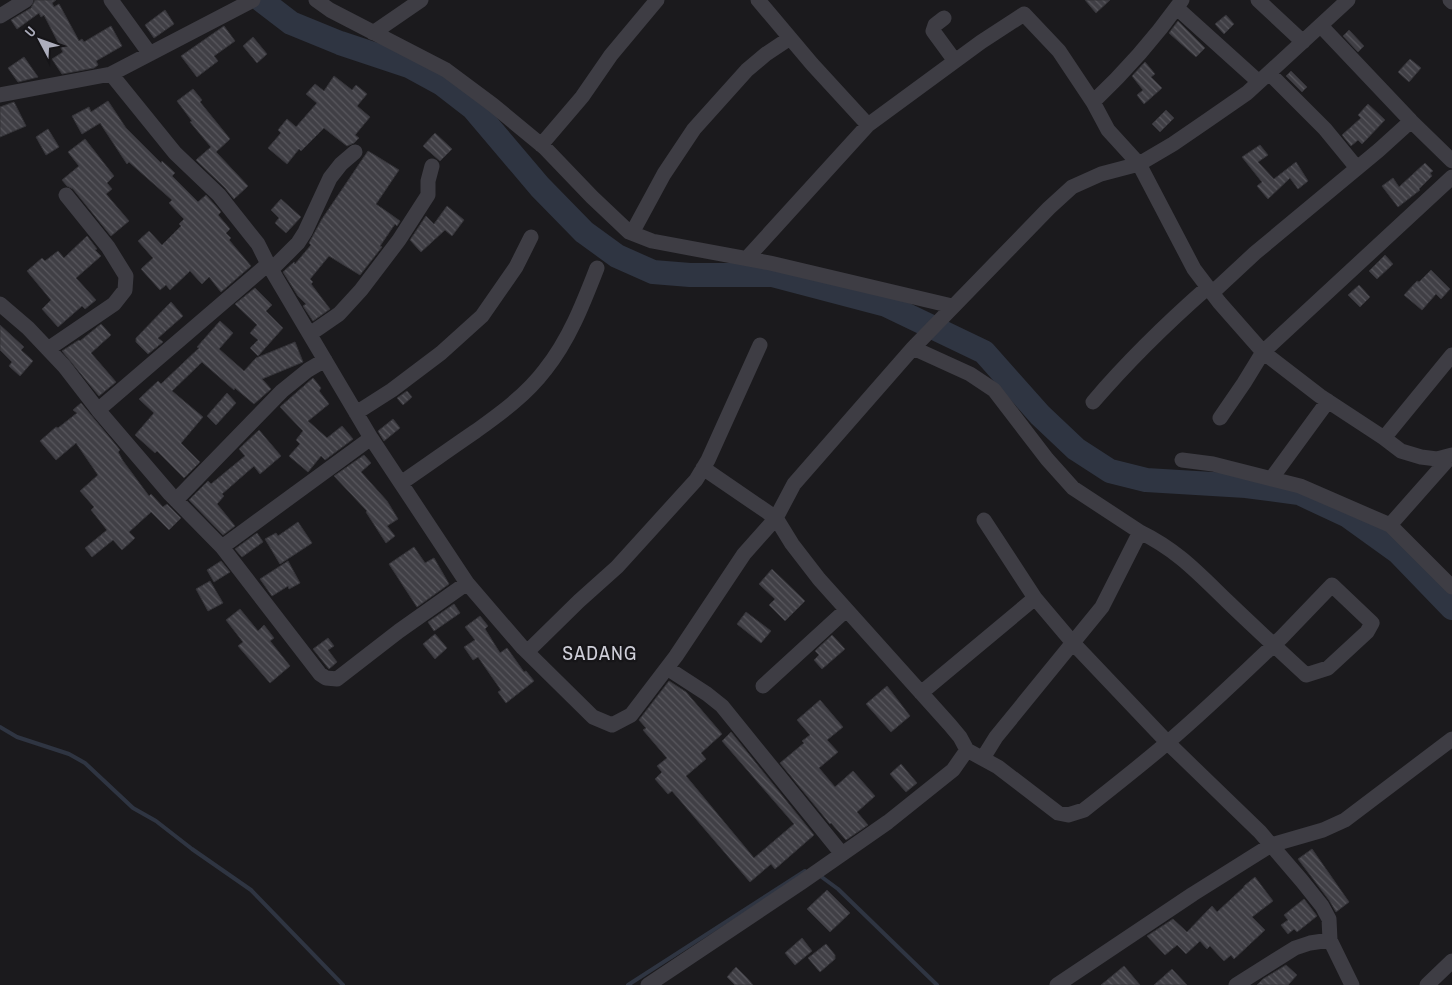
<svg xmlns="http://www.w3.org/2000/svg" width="1452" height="985" font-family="'Archivo Narrow',sans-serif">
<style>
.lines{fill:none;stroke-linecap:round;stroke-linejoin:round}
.stream{stroke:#2f3542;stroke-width:4}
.river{stroke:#2f3542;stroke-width:24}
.building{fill:url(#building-back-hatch);stroke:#353439}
.minor{stroke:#3e3d44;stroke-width:15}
.labels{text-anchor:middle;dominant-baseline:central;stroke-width:4.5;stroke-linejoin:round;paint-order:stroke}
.quarter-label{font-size:20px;letter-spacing:1px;fill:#ceced8;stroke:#161518}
</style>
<defs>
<pattern id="building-back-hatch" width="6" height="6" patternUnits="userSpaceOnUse" patternTransform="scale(1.25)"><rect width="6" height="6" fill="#403f45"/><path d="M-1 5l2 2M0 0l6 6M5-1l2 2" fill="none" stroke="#59585e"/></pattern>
</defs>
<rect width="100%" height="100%" fill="#1b1a1d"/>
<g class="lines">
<path class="stream" d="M0,727L17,737L69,754L85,763L133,808L156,821L192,849L251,890L343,985
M819,875L838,889L937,985
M628,985L805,871"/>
<path class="river" d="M261,0L291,23L340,43L409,66L442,84L473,108L540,187L584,232L617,256L653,272L690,275H772L886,305L984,352L1040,415L1076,449L1110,471L1146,480L1246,486L1299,493L1348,516L1398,552L1452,608"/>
</g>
<path class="building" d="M35,0H56L52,3L54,7L59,4L79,41L82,39L84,42L111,26L122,46L96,61L98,65L94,68L62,74L52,59L63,52L44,15L41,17L39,13L17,29L11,20L31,8Z
M1085,0H1110L1096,13Z
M165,10L174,24L154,38L145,25Z
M1226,15L1234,24L1224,34L1215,24Z
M1178,21L1205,48L1196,57L1169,33Z
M224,26L235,41L214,56L218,61L197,77L181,56Z
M1349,30L1364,46L1358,52L1343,36Z
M253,37L267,54L257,63L243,46Z
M24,57L38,77L18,82L8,68Z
M1410,59L1421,68L1409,82L1398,72Z
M1145,62L1155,74L1151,77L1162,88L1144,104L1137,95L1143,90L1132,76Z
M1291,71L1307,87L1302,92L1286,76Z
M334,76L352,90L356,85L367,94L357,106L370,117L355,135L359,138L354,143L347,146L324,128L301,151L299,149L287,164L268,148L281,133L278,130L287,119L296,127L317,103L306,94L315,84L324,91Z
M193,89L202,100L200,102L230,139L216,152L248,186L234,199L225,188L196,160L211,147L190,122L192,121L177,101Z
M108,101L126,128L161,163L162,161L175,173L172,176L198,202L206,195L221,212L218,215L230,229L226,233L231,238L229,240L251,266L221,292L209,277L202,284L190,271L170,290L166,285L160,290L141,269L153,258L138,241L149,231L162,245L181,226L179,224L184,219L169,203L172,200L129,162L127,164L100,123L82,134L72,116L89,107L91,112Z
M14,102L26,126L0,137V107Z
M1368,104L1385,120L1362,144L1358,140L1351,146L1342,135L1361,118L1358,115Z
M1166,110L1174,118L1160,132L1152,124Z
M48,129L59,147L46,155L36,137Z
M435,133L452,149L440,161L423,146Z
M85,139L114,176L107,183L112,189L106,194L129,221L111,236L73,189L67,186L62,180L79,166L68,152Z
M1260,145L1268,155L1258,162L1274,179L1296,162L1308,181L1298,189L1290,178L1268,199L1257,186L1262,182L1242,157Z
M368,151L399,170L376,204L400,221L397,226L395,224L380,246L382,247L360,275L329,256L310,279L313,282L311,284L330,309L313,321L303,306L306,304L298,296L283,272L294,262L295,264L311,245L309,243L322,219Z
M1425,163L1433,171L1430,173L1432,176L1419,189L1420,190L1398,207L1382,186L1393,178L1399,187Z
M281,199L301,217L286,233L275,223L279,218L271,210Z
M447,206L464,220L452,236L445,230L421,252L410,240L426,216L434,224Z
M87,236L97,249L95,250L101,256L76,278L96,300L85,309L82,306L58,327L42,309L51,300L27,271L42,258L45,261L58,251L64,258Z
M1385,255L1393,264L1377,279L1369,271Z
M1431,270L1450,289L1441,299L1436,294L1422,310L1404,295L1417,281L1419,282Z
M1359,285L1370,297L1360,307L1348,295Z
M255,288L272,305L266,311L283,328L258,356L250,348L258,340L250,333L257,325L235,304Z
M171,302L183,316L158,338L163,342L148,354L136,342V338Z
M220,321L233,333L219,349L244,371L256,358L295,342L303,362L262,379L271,389L254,404L235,388L234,390L202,362L172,391L203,417L181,443L200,462L184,478L157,451L155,453L135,435L154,413L139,399L158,381L161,384L181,365L199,348L197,347Z
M101,324L111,335L91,353L116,382L99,396L62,351L79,340L80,341Z
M0,325L24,347L21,350L33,361L20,376L9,366L12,362L0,350Z
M313,378L321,388L319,391L329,404L308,421L327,438L342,426L353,439L325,460L321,456L308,472L289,456L300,444L296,440L303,431L280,407Z
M407,391L412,397L403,405L397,398Z
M227,393L236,403L216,425L207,416Z
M81,403L120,450L118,452L123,461L149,496L151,494L163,507L167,504L181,518L169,530L151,512L129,532L135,538L122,550L113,540L92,557L85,548L107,530L91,510L94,507L80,491L98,475L76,443L56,460L40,441L56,427L58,428L77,413L73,410Z
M393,419L400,428L384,441L378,431Z
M259,430L281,456L260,474L254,466L222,494L224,496L217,504L235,526L223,535L189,500L208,481L211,484L245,456L239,449Z
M364,455L371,463L361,472L387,501L398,519L387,526L395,536L386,543L366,512L367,511L334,476Z
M298,522L312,543L280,564L265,539L276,533L278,536Z
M257,533L263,542L242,557L235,549Z
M414,547L425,563L434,558L449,584L417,607L389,564Z
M221,561L230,572L214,582L207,570Z
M288,561L300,583L289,589L288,586L272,596L260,579Z
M772,569L805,601L785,621L769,605L775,599L759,584Z
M210,581L223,603L208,611L196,589Z
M454,604L460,613L434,631L428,622Z
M240,609L258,631L264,625L274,638L270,641L290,666L270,683L238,646L243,642L226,620Z
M746,612L771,631L761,643L737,624Z
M480,616L488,626L485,629L500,653L507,648L524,672L526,671L534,681L506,703L498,692L501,690L478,657L473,660L464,647L475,640L465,627Z
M435,634L447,648L435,659L423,644Z
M832,635L845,649L822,669L814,660L819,655L815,651Z
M328,638L334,646L328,650L337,662L329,669L313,649Z
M669,681L686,692L722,734L701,753L706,759L686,776L754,858L794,824L722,741L731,732L814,835L775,869L771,864L750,882L672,791L668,794L655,779L662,772L657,766L667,758L643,730L646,728L639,720Z
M887,686L910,716L891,732L866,704Z
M820,700L843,727L827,740L838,752L819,768L835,787L853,771L875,796L857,812L868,825L846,840L831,823L830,824L780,763L804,743L802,741L810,735L797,720Z
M901,764L917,783L906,792L890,774Z
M1312,849L1349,902L1336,912L1329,900L1298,859Z
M1255,877L1273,901L1252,917L1265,930L1234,959L1231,955L1224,961L1210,946L1207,949L1200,941L1186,954L1177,945L1165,955L1147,936L1173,919L1187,932L1212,906L1217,912L1244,887V886Z
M827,890L850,913L830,932L807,909Z
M1304,899L1317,916L1297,932L1294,929L1288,934L1281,925L1288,920L1284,915Z
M802,938L812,951L795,965L785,953Z
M826,944L835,955V959L820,972L808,958Z
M1286,965L1297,975L1288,985H1257L1263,979Z
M1124,966L1140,985H1101Z
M736,967L747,978L753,985H735L727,977Z
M1172,969L1187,985H1154Z"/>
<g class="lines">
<path class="minor" d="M111,0L150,54
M316,0L330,10L446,70L493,105L545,148L592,197L629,232L652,241L770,263L952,306
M758,0L812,64L868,125L981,42L1024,14L1059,51L1093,102L1108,130L1139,164L1194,269L1219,302L1263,352L1320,396L1384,438L1401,451L1421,457L1437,459L1452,455
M1258,0L1303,42
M1450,0L1452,2
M1177,8L1259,82
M0,16L26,0
M944,18L935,25L933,31L955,61
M1321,26L1411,121L1452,161
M373,33L421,0
M1269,73L1325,129L1357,168
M0,95L111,74L253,0
M1093,102C1127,70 1155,38 1182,0
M541,145L582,97L611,55L657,0
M632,233L664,174L694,129L747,70L766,54L790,38
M747,258L868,125
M271,270L298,243L305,232L330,178L341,164L355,152
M1212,293L1255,253L1379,150L1411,121
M0,304L28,328L64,366L98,410L170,494L222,547L320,674L326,678L337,679L399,631L467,583L523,648L593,717L612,725L631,715L676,656L744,554L776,518L703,468
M310,334L339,314L361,290L399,240L428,195V181L432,166
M913,348L970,374L994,390L1047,459L1073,488L1140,532
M48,349L114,304L125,290L126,276L108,247L66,195
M1093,402C1128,361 1167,323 1208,287
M98,410L268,264L258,244L219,195L175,153L111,74
M356,413L392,390L441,353L482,316L516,267L531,237
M1220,418L1244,383L1263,352L1452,177
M371,438L467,583
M1384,438L1452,355
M1182,460L1213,464L1300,486L1390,525L1452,587
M1271,479L1328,401
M401,483C426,466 451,448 476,431C501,413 526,395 545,370C569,340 583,304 597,268
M176,500L282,391L308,370L325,360
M984,520L1035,598L1073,643L1168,743L1260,832L1302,881L1322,906L1329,919L1330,940
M1390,525L1452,455
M222,547L371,438L268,264
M527,652L579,601L617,567L696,480L708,460L760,345
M667,668L707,694L722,706L842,854
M763,686L846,610
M921,693L1035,598
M967,750L998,767L1058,813L1068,815L1084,810C1112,788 1140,766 1167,743C1207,709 1244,673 1282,637L1332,585L1372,623L1367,632L1328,668L1306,675C1279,650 1253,626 1227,601C1198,573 1177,550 1140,532L1102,607L996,737L983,758
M648,985L802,882L888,822L953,770L967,750L960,737L950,725L819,579L792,544L776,518L794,484L913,348L1049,208L1072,187L1101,174L1139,164L1173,144L1208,120L1247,93L1348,0
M1057,985L1193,894L1271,845L1323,830L1345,820L1452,739
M1236,985L1295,948L1310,943L1330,940L1352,985
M1427,985L1452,961"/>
</g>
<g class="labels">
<g class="quarter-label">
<text x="600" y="652">SADANG</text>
</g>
</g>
<g transform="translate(40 40) rotate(311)" stroke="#161518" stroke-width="4" paint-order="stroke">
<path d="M0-4L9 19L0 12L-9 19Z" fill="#adaebd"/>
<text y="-8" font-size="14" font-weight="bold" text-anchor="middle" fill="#adaebd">U</text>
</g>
</svg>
